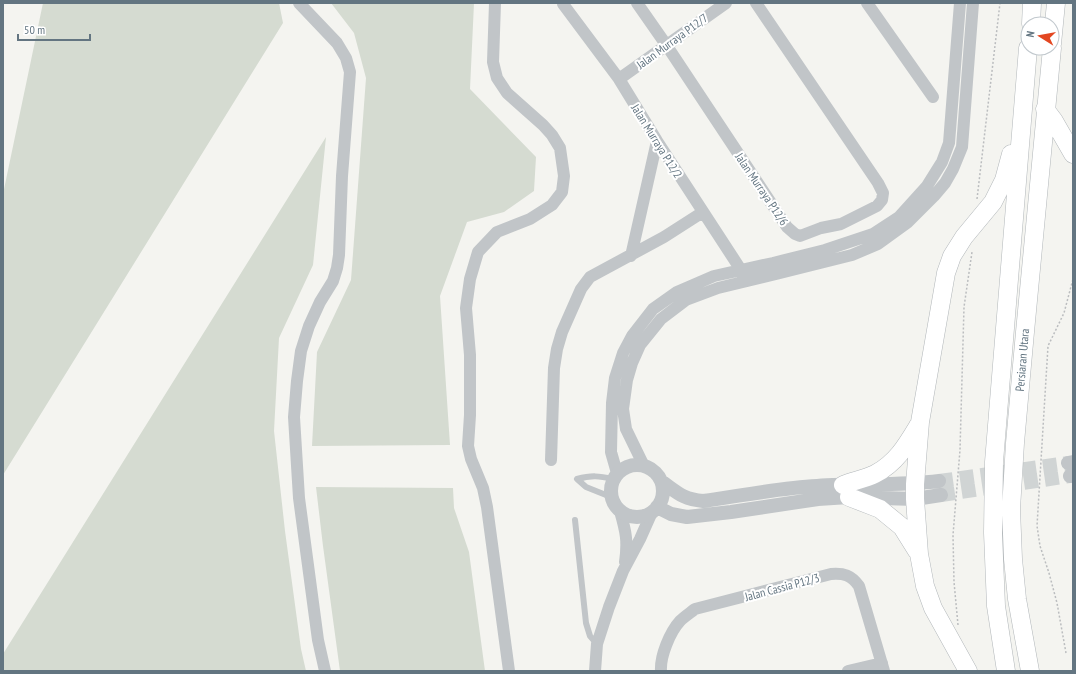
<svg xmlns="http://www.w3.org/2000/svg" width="1076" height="674" font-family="'PT Sans Narrow',sans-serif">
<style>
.green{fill:#d5dbd1}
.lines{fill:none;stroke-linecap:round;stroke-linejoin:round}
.tertiary-tunnel{stroke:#d0d4d4;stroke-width:14;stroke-dasharray:14 7;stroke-linecap:butt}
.primary-casing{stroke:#b2b7ba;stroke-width:19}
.path{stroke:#bbbdbf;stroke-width:1.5;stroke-dasharray:2 2;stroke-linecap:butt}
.service{stroke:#c1c5c8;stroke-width:6}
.minor{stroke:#c1c5c8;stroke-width:12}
.tertiary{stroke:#c1c5c8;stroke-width:14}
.primary{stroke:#fff;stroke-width:18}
.labels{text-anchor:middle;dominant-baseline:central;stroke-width:4;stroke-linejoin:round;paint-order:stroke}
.street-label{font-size:12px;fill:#637581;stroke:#fff}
</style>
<rect width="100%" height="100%" fill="#f4f4f0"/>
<path class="green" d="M43,3H279L283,23L3,475V194Z
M331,3H474L470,89L536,157L534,191L504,212L467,222L440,296L450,445L312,446L317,352L351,280L366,78L354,33Z
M326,137L313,265L279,338L274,431L285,531L301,649L306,671H3V654Z
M316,487L453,488L454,508L469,552L485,671H340L323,546Z"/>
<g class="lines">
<path class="tertiary-tunnel" d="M939,481L1068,463
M941,495L1070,476"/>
<defs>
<path id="primary" d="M1031,24L1032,3
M1052,44L1056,3
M1045,109L1054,121L1073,154
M843,485C853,481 865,479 875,474C896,463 906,446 918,426
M849,497L880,509L902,527L917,551
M968,671L933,608L925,586L919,554L915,499V484L920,422L946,273L952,256L964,237L993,202L1004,180L1011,154
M1006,671L996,606L993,533L994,462L1028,48
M1030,671L1017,599L1013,559L1011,509L1015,443L1025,332L1052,48"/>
</defs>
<use href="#primary" class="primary-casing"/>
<path class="path" d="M977,199L1000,3
M958,625L954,582L953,535L960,450L964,307L972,252
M1066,653L1057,603L1049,573L1040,546L1037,526L1048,346L1064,313L1073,279"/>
<path class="service" d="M611,497L586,487L577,479C592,475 599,476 613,479
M575,520L586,623L590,636L597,644"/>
<path class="minor" d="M299,3L337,43L346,58L350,72L342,176L339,255L337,268L333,281L320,302L309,326L301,351L297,381L294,417L299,498L318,640L325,671
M495,3L493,62L497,78L507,93L543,125L552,135L560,148L564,176L562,192L552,205L530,219L497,232L478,252L470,279L466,308L470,355V415L468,446L471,459L483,488L487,507L509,671
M637,3L667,46L787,227L795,234L800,236L821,228L841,224L877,206L882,200L883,193L878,183L756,3
M867,3L933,97
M563,4L619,79L657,141L741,270L743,276
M619,79L726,3
M631,256L657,141
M551,460L554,368L557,349L562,332L581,289L590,277L664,237L703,212
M644,466L626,429L623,409L627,380L632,363L640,345L661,319L686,300L718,288L776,274L852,255L878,244L907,223L934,196L945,183L953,169L962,147L973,3
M617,473L611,452L612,403L615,378L623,353L632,336L653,309L677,292L714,276L773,263L825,250L873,234L899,217L927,186L942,162L949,143L960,3
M620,511C626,532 628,541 625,562
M595,671L597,644L609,607L623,571L640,539L652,512
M661,671C660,656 670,632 680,621C684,617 690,613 695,609L831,574C844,573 851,575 859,586L884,671
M848,671L882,663"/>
<path class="tertiary" d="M1068,463L1073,462
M611 491a26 26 0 1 1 52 0a26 26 0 1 1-52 0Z
M1070,476L1073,475
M661,481C677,492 682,499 703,501C740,496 779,488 817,486C858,483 898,486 939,481
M657,507L671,514L687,517L731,512L818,499L849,497L915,499L941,495"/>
<use href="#primary" class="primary"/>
</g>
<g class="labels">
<g class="street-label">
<text transform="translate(672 41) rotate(-36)">Jalan Murraya P12/7</text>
<text transform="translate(657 141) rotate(58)">Jalan Murraya P12/2</text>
<text transform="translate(762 189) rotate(56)">Jalan Murraya P12/6</text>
<text transform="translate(1022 360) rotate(-85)">Persiaran Utara</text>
<text transform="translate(782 587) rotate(-15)">Jalan Cassia P12/3</text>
</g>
</g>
<rect width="1076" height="674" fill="none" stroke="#637581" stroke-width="8"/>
<g transform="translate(1040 36) rotate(281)"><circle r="19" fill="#ffffff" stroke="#c1c8cd"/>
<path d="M0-3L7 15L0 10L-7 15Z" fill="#e34721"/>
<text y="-6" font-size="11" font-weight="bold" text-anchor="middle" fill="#637581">N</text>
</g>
<path d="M18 34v6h72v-6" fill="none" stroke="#637581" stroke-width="2"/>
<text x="24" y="34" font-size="12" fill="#637581" stroke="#ffffff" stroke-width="3" paint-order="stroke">50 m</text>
</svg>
